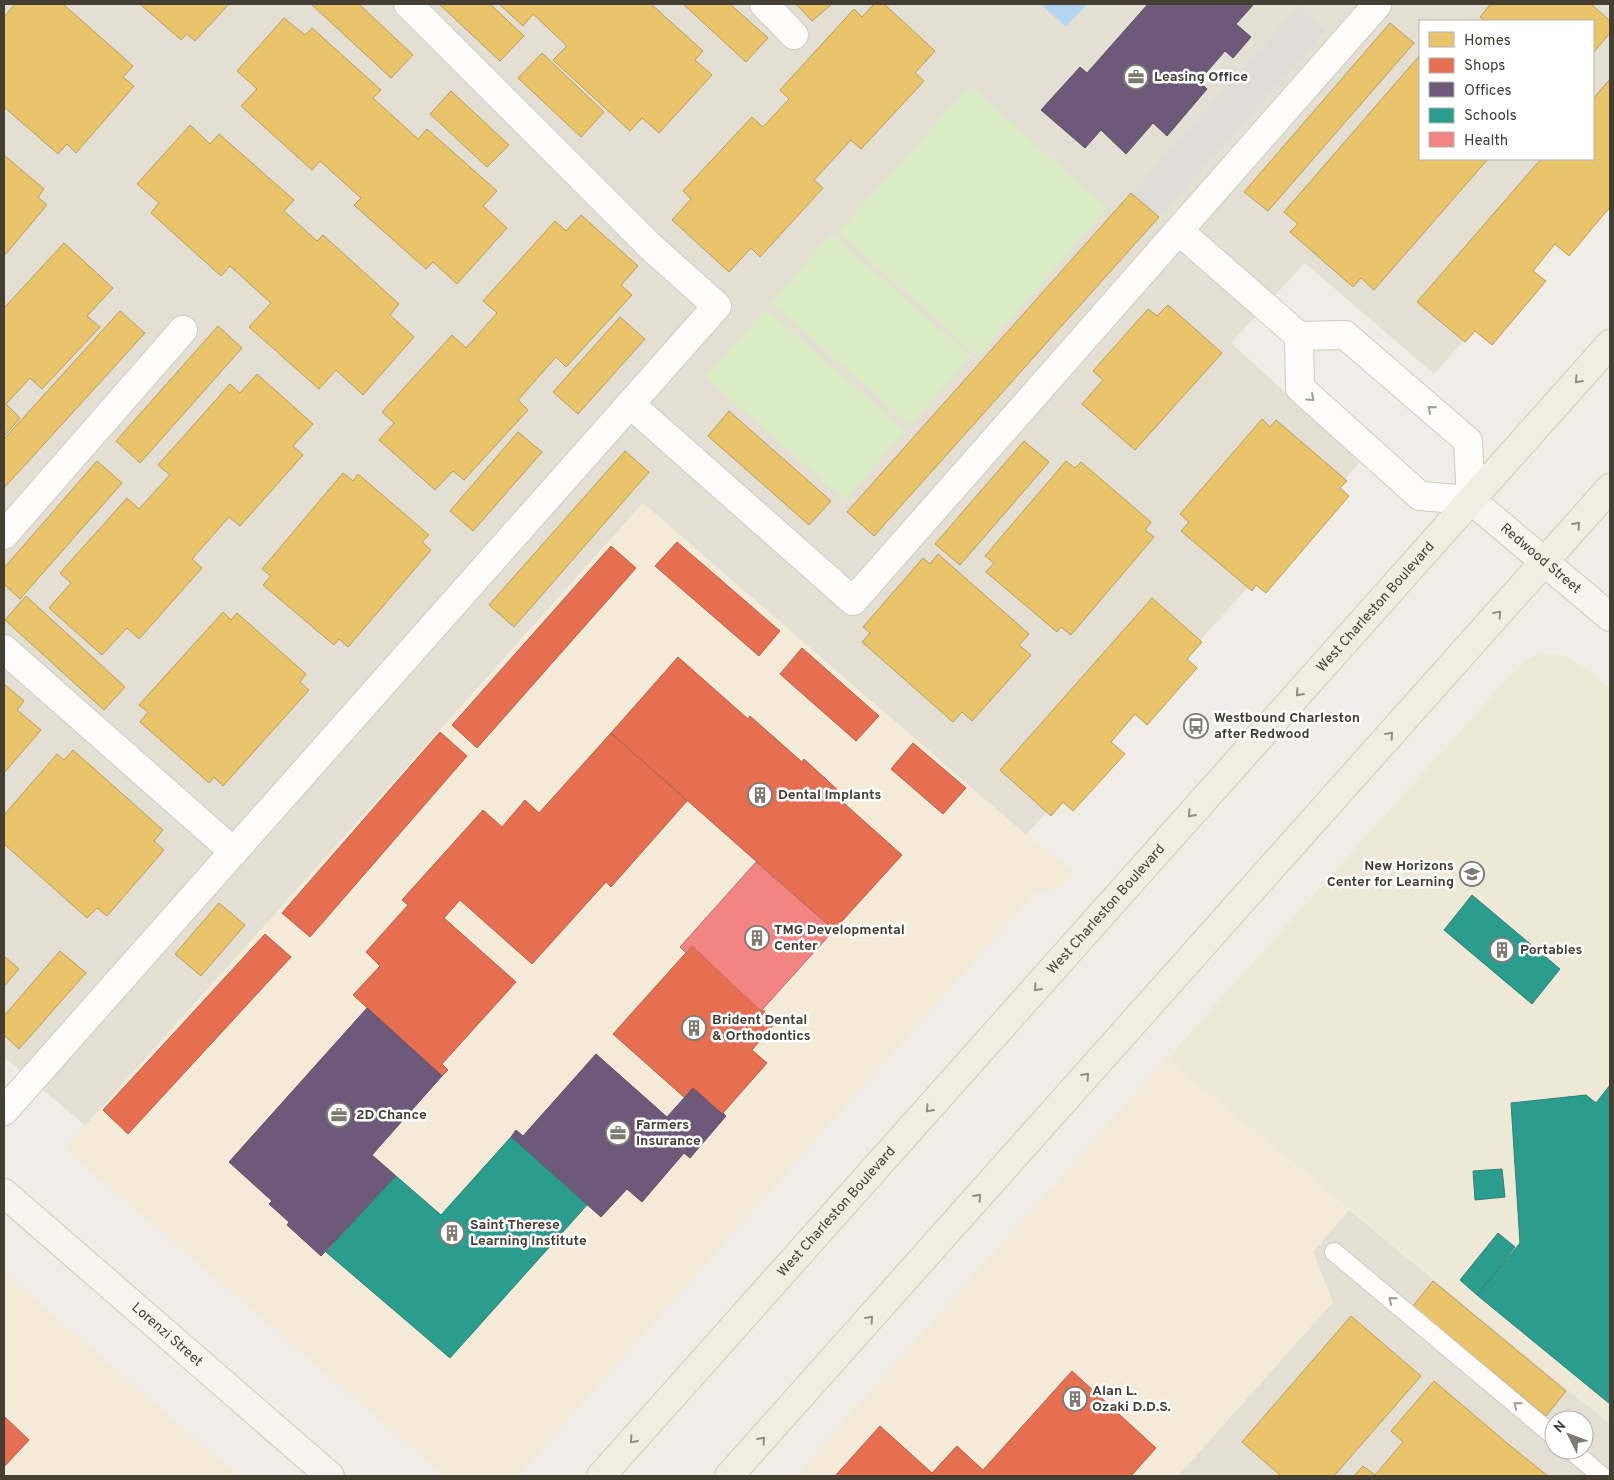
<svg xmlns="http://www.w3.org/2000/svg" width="1614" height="1480" font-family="Overpass,sans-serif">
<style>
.residential{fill:#e4dfd3;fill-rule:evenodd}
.commercial{fill:#f3ead7}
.education{fill:#eee9d7}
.green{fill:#daecc4}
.parking{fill:#dedcd6}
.water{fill:#b3d5f0}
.homes{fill:#e9c46a;stroke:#b89c5a}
.shops{fill:#e76f51;stroke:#b66048}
.offices{fill:#6d597a;stroke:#615165}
.schools{fill:#2a9d8f;stroke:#328073}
.health{fill:#f28482;stroke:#be6f6a}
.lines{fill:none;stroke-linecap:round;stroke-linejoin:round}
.lane-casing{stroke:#cdcbc4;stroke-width:20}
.street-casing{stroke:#cdcbc4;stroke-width:30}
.secondary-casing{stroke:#cfcabc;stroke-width:30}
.primary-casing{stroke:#d3cbb2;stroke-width:30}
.lane{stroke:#fdfcfb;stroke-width:18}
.street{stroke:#fdfcfb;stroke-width:28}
.secondary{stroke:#f6f4ed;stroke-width:28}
.primary{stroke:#f0ede2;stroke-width:28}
.oneway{stroke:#928d82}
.oneway2{stroke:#a19d97}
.labels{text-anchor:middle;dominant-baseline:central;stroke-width:5;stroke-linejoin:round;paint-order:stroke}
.poi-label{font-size:14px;font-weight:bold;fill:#453e33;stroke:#fff;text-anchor:start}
.street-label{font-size:14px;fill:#453e33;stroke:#fff}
</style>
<rect width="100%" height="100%" fill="#efede6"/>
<path class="residential" d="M4,4H1610V175L1434,374L1305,263L1231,343L1361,461L1026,835L643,503L86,1126L4,1057ZM1420,21H1593V159H1420Z
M1349,1210L1610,1424V1476H1178L1333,1302L1313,1252ZM1554,1420H1584V1450H1554Z"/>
<path class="commercial" d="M643,503L1026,835L1074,872L1060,887L1035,892L517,1476H446L65,1148Z
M1167,1059L1349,1210L1313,1252L1333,1302L1178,1476H796Z
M4,1273L237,1476H4Z"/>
<path class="education" d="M1554,653L1566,657L1588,670L1610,689V1424L1167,1059L1517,668L1531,658L1540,655Z"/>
<path class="green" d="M970,86L1107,208L978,357L838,232Z
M831,234L971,356L910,425L771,303Z
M766,309L905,431L845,500L705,377Z"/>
<path class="parking" d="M1298,7L1325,31L874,536L847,512Z"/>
<path class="water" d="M1041,4H1087L1066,27Z"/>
<path class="homes" d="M15,4H63L133,66L123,77L134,86L76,153L67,144L58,154L4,107V17Z
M140,4H229L195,41L187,34L181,40Z
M311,4H359L413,55L391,78Z
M439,4H490L524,36L500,61Z
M499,4H651L703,51L695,60L712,75L659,133L642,118L630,131L553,60L567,46L533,14L523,26Z
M683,4H730L768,38L746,62Z
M796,4H832L812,21Z
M874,4H884L935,51L915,73L924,81L861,149L851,140L814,180L823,188L760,257L751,248L729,272L672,220L691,199L683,191L752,117L763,127L789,99L780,90L854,9L862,17Z
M1488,4H1591L1610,21V33L1593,53V21H1485L1480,17L1490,5Z
M284,18L305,35L312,28L381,90L373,98L418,139L427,129L497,191L483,206L507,228L457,284L433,262L426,269L354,205L361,198L320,161L312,170L241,106L257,89L237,71Z
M1390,23L1414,43L1268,211L1244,192Z
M542,53L604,112L581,137L518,78Z
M1420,55V159H1488L1374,290L1361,278L1353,287L1290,232L1298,224L1284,212Z
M1610,79V207L1569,256L1555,244L1533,271L1546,281L1492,345L1475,331L1465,342L1417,302L1541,159H1593V99Z
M451,91L509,145L487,167L430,114Z
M190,125L210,144L219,134L294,200L284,211L317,241L323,235L399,304L390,315L414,337L363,395L336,370L319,389L249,327L271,303L230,266L221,276L151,213L159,203L137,184Z
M4,155L44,189L38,197L47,205L4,256Z
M1131,193L1159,217L874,536L847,512Z
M581,215L638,266L621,285L632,295L566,367L556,357L518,400L528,410L464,480L453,471L435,490L379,440L394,423L382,412L452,335L466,348L497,313L483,301L555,221L566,231Z
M64,243L113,288L87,316L100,327L42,389L30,378L6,404L20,418L4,436V308Z
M1168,305L1222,353L1135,450L1082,404L1103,380L1093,371L1148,309L1157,316Z
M120,311L145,333L4,488V439Z
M620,317L645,339L578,414L553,392Z
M218,326L242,348L140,463L116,441Z
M257,374L313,424L293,446L303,455L240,526L229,517L192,559L202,568L139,639L127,628L102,655L49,608L71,583L60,573L127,498L139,509L170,475L158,465L230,384L240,393Z
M729,411L831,501L809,525L708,436Z
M1262,419L1270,427L1276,420L1347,481L1340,488L1349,496L1266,593L1256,585L1252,591L1181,531L1189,522L1180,514Z
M518,432L542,452L473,531L450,511Z
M1024,441L1049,462L960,565L935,544Z
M625,451L649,472L514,627L489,605Z
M97,461L122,483L20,599L4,584V568Z
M1066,461L1075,468L1081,462L1151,522L1145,530L1154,537L1071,635L1061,627L1057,632L986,572L994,563L985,556Z
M343,473L353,481L358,474L429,535L422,542L431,550L348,647L339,639L334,645L263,585L271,576L262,569Z
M938,554L1029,634L1019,645L1031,655L972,721L962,712L953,722L862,642L870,633L863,627L923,558L930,564Z
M26,596L125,687L104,710L5,620Z
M1152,598L1202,642L1187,659L1197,668L1147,725L1135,714L1111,742L1125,754L1073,811L1063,802L1051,816L1000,770Z
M223,612L231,620L237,613L306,674L300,682L309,690L223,786L214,777L209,783L140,722L148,712L139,705Z
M4,684L24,701L17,710L41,730L4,773Z
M73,750L163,830L154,841L164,850L107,916L97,908L87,918L4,844V815L57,754L64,760Z
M219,903L245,925L201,976L175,954Z
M60,951L86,973L19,1049L4,1035V1016Z
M4,956L19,969L4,986Z
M1433,1281L1566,1391L1546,1416L1413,1306Z
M1351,1316L1421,1376L1334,1476H1281L1242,1442Z
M1434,1381L1508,1444L1548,1476H1354L1363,1466L1375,1475L1403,1442L1391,1431Z"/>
<path class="shops" d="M677,542L780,631L759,656L655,566Z
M611,546L636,568L477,748L452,725Z
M802,648L879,716L856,741L780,674Z
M678,657L748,719L750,716L802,762L804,759L841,793L837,797L902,855L834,930L611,733Z
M440,732L467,756L310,937L282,913Z
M611,733L687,801L611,887L606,882L532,964L460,900L444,918L516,982L442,1064L448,1070L442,1076L353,995L380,966L366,952L408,905L402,900L483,810L502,827L525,800L539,813Z
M913,743L966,788L943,814L891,769Z
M265,934L291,957L128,1134L103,1110Z
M692,946L776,1022L752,1050L767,1063L722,1114L693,1088L685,1098L613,1034Z
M1072,1371L1156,1448L1131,1476H835L880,1426L932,1473L957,1446L983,1470Z
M5,1417L29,1440L4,1467V1418Z"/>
<path class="offices" d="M1148,4H1254L1236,24L1251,37L1233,58L1225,51L1199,81L1207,89L1167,136L1153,123L1126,154L1101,130L1085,148L1041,110L1080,67L1087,73Z
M367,1008L442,1076L372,1155L396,1176L321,1256L287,1225L289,1222L269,1204L272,1201L229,1162Z
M596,1054L667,1117L693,1088L722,1114L723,1113L726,1116L690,1158L684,1153L642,1202L627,1189L601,1217L511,1137L516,1130L523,1136Z"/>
<path class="schools" d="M1472,895L1560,969L1532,1004L1444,930Z
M1610,1085V1404L1477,1295L1520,1243L1511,1103L1586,1095L1596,1103Z
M511,1137L587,1205L450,1358L326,1252L396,1176L441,1215Z
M1502,1169L1505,1197L1475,1200L1473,1171Z
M1498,1233L1515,1247L1477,1295L1460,1280Z"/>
<path class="health" d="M756,862L834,930L761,1011L692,946L686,953L680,947Z"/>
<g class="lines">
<defs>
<path id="lane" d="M1334,1252L1554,1436
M1571,1450L1602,1476"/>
<path id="street" d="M764,4L794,35
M1179,231L1299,336L1345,335L1468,441L1471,500L1420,496L1300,388L1299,336
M630,404L853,601L1377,5L1376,4
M4,535L183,330
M4,649L234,852
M4,1111L717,306L651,247L408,4"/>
<g id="secondary">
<path id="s1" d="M1471,500L1610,617"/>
<path id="s2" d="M4,1193L330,1476"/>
</g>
<g id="primary">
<path id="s3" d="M601,1476L1610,344"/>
<path d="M729,1476L1610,488"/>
</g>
</defs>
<use href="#lane" class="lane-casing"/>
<use href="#street" class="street-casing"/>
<use href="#secondary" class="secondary-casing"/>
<use href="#primary" class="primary-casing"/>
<use href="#lane" class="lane"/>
<use href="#street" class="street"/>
<use href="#secondary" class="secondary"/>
<use href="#primary" class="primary"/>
</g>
<defs><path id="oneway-chevron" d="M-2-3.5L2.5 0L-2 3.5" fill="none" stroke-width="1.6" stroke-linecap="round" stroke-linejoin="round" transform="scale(1.25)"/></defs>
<g class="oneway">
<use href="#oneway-chevron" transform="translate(1578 380) rotate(132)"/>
<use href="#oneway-chevron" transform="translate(1577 525) rotate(-48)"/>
<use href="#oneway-chevron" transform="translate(1498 614) rotate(-49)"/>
<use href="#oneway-chevron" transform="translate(1299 693) rotate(132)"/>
<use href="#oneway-chevron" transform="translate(1390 735) rotate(-48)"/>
<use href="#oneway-chevron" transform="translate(1191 814) rotate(132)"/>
<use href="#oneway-chevron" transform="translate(1037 988) rotate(132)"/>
<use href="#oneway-chevron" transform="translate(1086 1076) rotate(-48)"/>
<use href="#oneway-chevron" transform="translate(929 1109) rotate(132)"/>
<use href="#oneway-chevron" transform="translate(978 1197) rotate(-48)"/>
<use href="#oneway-chevron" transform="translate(870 1319) rotate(-48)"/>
<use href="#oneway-chevron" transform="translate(633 1440) rotate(132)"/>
<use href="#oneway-chevron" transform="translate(762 1440) rotate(-48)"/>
</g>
<g class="oneway2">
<use href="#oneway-chevron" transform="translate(1311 398) rotate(42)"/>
<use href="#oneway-chevron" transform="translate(1431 409) rotate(-139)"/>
<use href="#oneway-chevron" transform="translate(1392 1300) rotate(-140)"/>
<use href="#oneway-chevron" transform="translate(1517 1405) rotate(-140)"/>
</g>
<defs>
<symbol id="office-ring" viewBox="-11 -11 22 22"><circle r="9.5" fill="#fff" stroke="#807b72" stroke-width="1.5"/><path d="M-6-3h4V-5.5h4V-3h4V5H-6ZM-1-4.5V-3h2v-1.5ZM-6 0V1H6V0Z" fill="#807b72"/></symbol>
<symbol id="bus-ring" viewBox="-11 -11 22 22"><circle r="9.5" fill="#fff" stroke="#807b72" stroke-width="1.5"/><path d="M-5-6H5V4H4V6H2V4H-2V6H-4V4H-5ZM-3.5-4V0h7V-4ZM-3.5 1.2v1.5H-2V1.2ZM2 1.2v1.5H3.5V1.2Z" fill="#807b72"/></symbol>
<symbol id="building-ring" viewBox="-11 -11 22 22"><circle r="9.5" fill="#fff" stroke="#807b72" stroke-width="1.5"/><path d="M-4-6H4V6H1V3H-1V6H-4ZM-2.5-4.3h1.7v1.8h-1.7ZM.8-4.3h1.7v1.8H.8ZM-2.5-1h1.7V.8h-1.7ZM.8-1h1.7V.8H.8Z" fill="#807b72"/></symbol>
<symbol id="school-ring" viewBox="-11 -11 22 22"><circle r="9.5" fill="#fff" stroke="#807b72" stroke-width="1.5"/><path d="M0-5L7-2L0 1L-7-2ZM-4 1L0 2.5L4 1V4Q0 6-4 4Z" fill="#807b72"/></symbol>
</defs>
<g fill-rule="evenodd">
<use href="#office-ring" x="1122" y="63" width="28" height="28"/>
<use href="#bus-ring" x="1182" y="712" width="28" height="28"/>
<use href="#building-ring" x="746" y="781" width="28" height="28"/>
<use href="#school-ring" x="1458" y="860" width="28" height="28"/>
<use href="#building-ring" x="743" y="924" width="28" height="28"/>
<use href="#building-ring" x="1488" y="936" width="28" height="28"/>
<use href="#building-ring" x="680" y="1014" width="28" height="28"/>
<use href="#office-ring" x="325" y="1101" width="28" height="28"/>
<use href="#office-ring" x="604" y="1119" width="28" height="28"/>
<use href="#building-ring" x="438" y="1219" width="28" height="28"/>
<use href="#building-ring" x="1061" y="1385" width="28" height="28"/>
</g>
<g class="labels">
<g class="poi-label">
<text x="1154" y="77">Leasing Office</text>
<text x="1214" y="718">Westbound Charleston<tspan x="1214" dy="16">after Redwood</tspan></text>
<text x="778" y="795">Dental Implants</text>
<text x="1454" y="866" text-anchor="end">New Horizons<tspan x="1454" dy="16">Center for Learning</tspan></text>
<text x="774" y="930">TMG Developmental<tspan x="774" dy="16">Center</tspan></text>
<text x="1520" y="950">Portables</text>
<text x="712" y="1020">Brident Dental<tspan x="712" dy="16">&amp; Orthodontics</tspan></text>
<text x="356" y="1115">2D Chance</text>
<text x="636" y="1125">Farmers<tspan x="636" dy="16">Insurance</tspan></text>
<text x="470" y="1225">Saint Therese<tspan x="470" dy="16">Learning Institute</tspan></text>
<text x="1092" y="1391">Alan L.<tspan x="1092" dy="16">Ozaki D.D.S.</tspan></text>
</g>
<g class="street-label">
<text stroke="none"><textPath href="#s1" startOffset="91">Redwood Street</textPath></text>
<text stroke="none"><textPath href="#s3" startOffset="1164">West Charleston Boulevard</textPath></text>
<text stroke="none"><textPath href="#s3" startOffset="759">West Charleston Boulevard</textPath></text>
<text stroke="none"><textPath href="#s3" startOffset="354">West Charleston Boulevard</textPath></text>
<text stroke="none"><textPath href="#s2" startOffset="216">Lorenzi Street</textPath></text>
</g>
</g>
<rect width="1614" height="1480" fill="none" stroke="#453e33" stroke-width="10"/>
<rect x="1419" y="20" width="175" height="140" fill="#ffffff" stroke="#b5b2ad"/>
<rect x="1429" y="32" width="25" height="15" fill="#e9c46a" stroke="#b5b2ad"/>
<text x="1464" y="45" font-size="15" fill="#453e33">Homes</text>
<rect x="1429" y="58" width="25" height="15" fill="#e76f51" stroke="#b5b2ad"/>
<text x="1464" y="70" font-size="15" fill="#453e33">Shops</text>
<rect x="1429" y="82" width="25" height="15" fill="#6d597a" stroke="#b5b2ad"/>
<text x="1464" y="95" font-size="15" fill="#453e33">Offices</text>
<rect x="1429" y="108" width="25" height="15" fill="#2a9d8f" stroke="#b5b2ad"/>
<text x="1464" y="120" font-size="15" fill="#453e33">Schools</text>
<rect x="1429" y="132" width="25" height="15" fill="#f28482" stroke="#b5b2ad"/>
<text x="1464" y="145" font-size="15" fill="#453e33">Health</text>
<g transform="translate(1569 1435) rotate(312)"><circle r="24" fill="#ffffff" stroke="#b5b2ad"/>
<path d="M0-4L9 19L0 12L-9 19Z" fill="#807b72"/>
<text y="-8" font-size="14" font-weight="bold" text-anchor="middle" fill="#453e33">N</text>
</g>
</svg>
